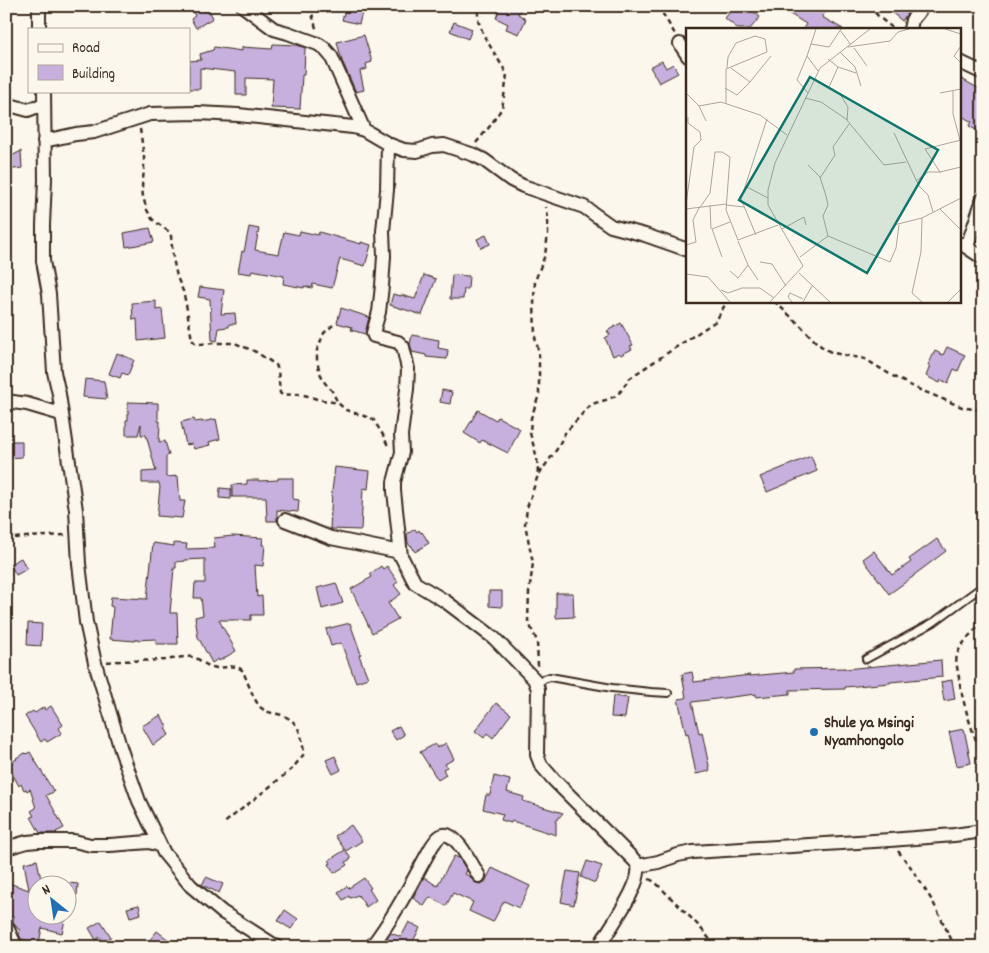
<svg xmlns="http://www.w3.org/2000/svg" width="989" height="953" font-family="Dekko,sans-serif">
<style>
.building{fill:#c7afde;stroke:#3b2a1e}
.lines{fill:none;stroke-linecap:round;stroke-linejoin:round}
.lane-casing{stroke:#3b2a1e;stroke-width:10}
.street-casing{stroke:#3b2a1e;stroke-width:16}
.path{stroke:#3b2a1e;stroke-width:2.5;stroke-dasharray:5 4;stroke-linecap:butt}
.lane{stroke:#fbf7ec;stroke-width:6}
.street{stroke:#fbf7ec;stroke-width:12}
.poi-dot{fill:#1f6fb2;stroke:#fbf7ec;stroke-width:2}
.labels{text-anchor:middle;dominant-baseline:central;stroke-width:5;stroke-linejoin:round;paint-order:stroke}
.poi-label{font-size:16px;font-weight:bold;fill:#3b2a1e;stroke:#fbf7ec;text-anchor:start}
.inset-road{fill:none;stroke:#aea59a;stroke-width:1}
.view{fill:#0f766e;fill-opacity:0.15;stroke:#0f766e;stroke-width:2.5}
.inset-edge{fill:none;stroke:#3b2a1e;stroke-width:2.5}
</style>
<rect width="100%" height="100%" fill="#fbf7ec"/>
<filter id="ink" filterUnits="userSpaceOnUse"><feTurbulence type="fractalNoise" baseFrequency=".02" numOctaves="2"/><feDisplacementMap in="SourceGraphic" scale="10" xChannelSelector="R" yChannelSelector="G"/><feConvolveMatrix kernelMatrix="1 2 1 2 8 2 1 2 1" color-interpolation-filters="sRGB"/></filter>
<g filter="url(#ink)">
<path class="building" d="M190,6H202L205,12L209,10L213,18L196,28L191,19L195,16Z
M346,6H359L358,8L363,9L359,24L342,20Z
M501,6H523L518,14L526,19L519,34L506,29L508,24L496,18Z
M735,6H747L760,17L750,29H738L725,18Z
M777,6H829L822,17L843,29H803L806,24Z
M884,6H912L902,21Z
M454,22L472,29L468,39L450,31Z
M364,35L372,62L366,64L367,69L360,71L364,90L356,92L342,61L337,42Z
M273,44L297,45L305,48L304,75H302L300,109L271,108L273,79L246,78V95H236V72L200,68V89H189V61L201,60L200,54L213,50L214,47L242,51V47L272,49Z
M662,61L666,68L673,64L678,73L659,83L650,67Z
M960,78L983,91V134L969,126L972,122L960,115Z
M21,151L22,168L6,170V159Z
M249,227L259,229L255,250L279,254L284,232L299,235L300,231L318,235L319,232L361,244V242L371,245L365,266L340,259L332,288L313,284L312,288L304,286V288L283,284L284,276L252,270L251,274L238,272L242,251L244,252Z
M150,228L154,242L126,247L124,233Z
M486,235L490,244L481,248L477,239Z
M424,275L436,279L422,315L390,305L393,294L401,296V295L415,299Z
M452,275L469,276L468,289H464L463,299H450Z
M200,287L224,290L221,314L235,313L236,324H229V327L219,328L217,341L212,340L210,299L198,297Z
M156,301V310L162,309L165,338L138,341L137,319L133,320L132,303Z
M341,308L369,317L365,334L351,330L352,327L337,323Z
M621,323L633,345L630,346L632,349L621,355L619,353L613,356L605,338L610,335L607,331Z
M412,335L439,340L438,348L448,350L447,359L426,357V355L412,352L410,344Z
M947,347L965,355L958,371L954,369L948,383L941,380L940,383L926,376L930,366L928,365L935,351L943,355Z
M117,353L134,360L128,375L122,373L120,378L109,374Z
M85,379L104,381L107,399L83,397Z
M442,390L452,392L450,404L440,402Z
M128,402L158,403V421H160L159,442L165,441L169,455L166,456V477L178,476L180,501H185L182,518L157,516L160,487L159,483H142V472L156,471L146,435H141V424L138,435H126V420H128Z
M478,410L496,420L498,417L520,429L508,453L482,440L480,443L464,433Z
M194,419L195,422L202,421V422L216,419L220,439L209,442L210,445L194,449L192,444L186,445L181,422Z
M8,441H22V457L8,458Z
M811,456L817,471L767,492L760,477Z
M335,467L370,471L368,489L363,488L361,530L330,529L332,491Z
M278,478H293V499L299,500L298,512L277,510V521H267L266,497H232V485L247,484V480H259V481L278,480Z
M220,488L231,489V499L219,498Z
M415,529L417,532L419,530L421,533L422,532L429,543L415,552L411,545L410,546L408,543L407,534Z
M233,536L263,538L262,545H265L263,566L255,565L257,597L262,596L263,615H251V620H219L236,651L219,661L218,659L212,663L198,637L195,617L203,615L201,598H194L195,583H205V559L185,560V561L176,562V568H174L170,613H177L178,644H156V639L135,640V641L110,639L113,607L110,606L111,597L147,599L153,543L174,546V543L187,544L186,549L215,548L214,538Z
M937,539L946,551L914,575V576L889,594L863,559L874,551L892,575L911,562L909,559Z
M21,558L27,569L16,575L10,564Z
M381,566L383,569L387,566L398,582L394,585L401,594L388,603L398,619L372,633L351,589L372,577L370,574Z
M336,583L343,603L322,609L317,588Z
M489,591H502V607L489,606Z
M556,593H573L574,617L556,618Z
M28,623L42,624L41,646L27,645Z
M350,623L361,654L359,655L368,678L356,682L341,643L331,646L326,629Z
M941,660L942,677L890,682V683L845,687V689L790,690V694L756,697V694L692,702L699,733L702,732L710,771L696,774L688,733L686,734L678,699L686,698L682,674L692,672L694,682L750,675V676L794,672V669L845,668V669Z
M952,680L955,699L944,701L941,682Z
M613,696L628,698L625,718L611,717Z
M496,703L511,714L493,738L487,733L484,738L475,731Z
M51,706L63,725L59,728L62,733L47,742L45,739L41,742L25,716L33,711L35,713L44,707L45,710Z
M161,715L167,727L165,728L169,735L153,745L142,726Z
M399,726L404,735L396,740L390,731Z
M964,729L971,763L957,766L949,732Z
M446,743L454,759L445,764L447,767L443,769L446,775L438,780L420,752L435,744L437,748Z
M30,752L54,792L46,795L64,828L56,832L57,833H40L31,817L34,816L31,811L36,808L30,789L27,791L26,789L24,790L21,784L19,786L7,764L17,759L16,758L25,753L26,754Z
M335,756L341,770L333,774L326,760Z
M494,776L510,780L507,792L524,797L523,801L563,813L556,821V835L512,821L511,823L501,820L503,814L483,809L486,795H490Z
M351,825L362,841L346,851L351,859L345,862L347,865L334,873L329,864L331,863L329,860L345,850L335,836Z
M454,856L459,858L466,869L467,871L465,874L469,876L476,883L480,884L485,882L492,868L530,886L519,908L504,901L493,922L469,911L473,902L453,893L446,906L430,897L424,906L413,898L424,877L437,886Z
M37,860L41,879L38,880V916H66L62,933L42,928L39,943L21,939L19,934L20,930L17,928L13,921L14,917L6,915V909L9,900L6,899V882L29,890L24,863Z
M587,861L602,866L595,883L581,877Z
M567,871L580,873L574,905L561,902Z
M206,877L223,884L219,893L202,885Z
M364,878L371,888L369,889L376,900L366,907L358,895L350,898L349,896L343,900L338,892L347,886L349,888Z
M69,883L78,884L77,895L68,894Z
M139,905L141,914L130,917L127,908Z
M285,910L298,919L291,929L278,921Z
M101,921L111,937L103,942L100,937L96,940L89,928Z
M409,922L420,928L412,943L421,947H396L397,946L386,940L391,933L401,937Z
M157,931L178,947H156L149,941Z"/>
<g class="lines">
<defs>
<path id="lane" d="M866,659L934,622L983,586
M537,684L544,679L550,677L612,688L651,692L668,693"/>
<path id="street" d="M39,6V29
M243,6L274,29L288,33L318,44L324,48L331,56L364,130
M910,29L912,20L923,6
M680,44L688,56
M960,62L983,73
M44,91L45,180L43,225V261L49,294L54,372L59,394L76,510L79,564L86,622L95,663L121,750L139,801L164,853L191,886L222,912L277,947
M6,104L28,110L44,104
M44,141L76,134L94,132L150,114L198,113L238,115L353,127L364,130L388,144L404,150L417,151L432,146L444,145L474,155L484,160L511,180L523,186L584,207L611,226L645,235L688,250
M388,144L387,190L383,231L384,256L382,286L379,312L373,333L374,336L398,342L403,347L408,369L407,389L401,435L402,452L394,482V491L401,556
M962,244L983,258
M967,247L983,199
M6,401L27,404L61,414
M285,520L331,538L395,551L401,556L415,583L445,601L494,638L534,679L538,689L537,755L541,765L554,780L634,860C635,861 638,865 638,866C642,886 608,929 599,947
M6,848L27,842L38,841H74L91,845H110L149,842L160,845
M638,866L658,862L678,855L693,852L890,840L954,835L983,831
M6,925L16,947
M371,947C395,916 413,880 432,846C435,842 438,836 443,835C456,831 473,867 479,876"/>
</defs>
<use href="#lane" class="lane-casing"/>
<use href="#street" class="street-casing"/>
<path class="path" d="M310,6L317,32
M658,6L675,34
M869,6L880,18L894,29
M140,129L144,157V171L142,186L143,197L147,210L152,219L168,231L171,236L173,258L177,277L183,291L186,304L192,340L195,343L199,344L215,343H235L256,352L276,365L278,370L280,393L282,395L300,394L308,396L317,399L338,403
M476,143L490,126L502,108L505,90L507,74L484,36L478,20V6
M774,301L801,326L817,343L825,349L833,353L865,359L896,378L918,389L962,407L983,411
M333,325L324,333L317,350V361L320,373L325,383L332,391L338,403L346,410L373,419L383,435L388,446H391
M539,474L557,449L565,433L583,413L592,404L609,399L615,396L620,392L629,379L637,373L716,321L727,301
M6,539L26,537L67,535
M983,621C975,630 960,644 957,655C955,662 958,670 959,678C963,706 973,733 983,759
M107,662C126,660 146,661 165,660C174,659 184,656 193,657C201,659 205,667 217,668C227,668 235,663 243,671C247,681 254,700 260,707C266,712 271,713 278,714C299,719 302,735 304,754L292,769L223,824
M538,666L537,641L528,621L529,593L533,563L525,524L527,508L538,475L537,458L530,433L531,418L539,395V353L535,337L534,299L535,281L545,255L548,234V217L546,207
M898,851L910,866L933,902L955,947
M649,879L655,882L699,926L716,947"/>
<use href="#lane" class="lane"/>
<use href="#street" class="street"/>
</g>
</g>
<circle class="poi-dot" cx="814" cy="732" r="5"/>
<g class="labels">
<g class="poi-label">
<text x="824" y="723">Shule ya Msingi<tspan x="824" dy="18">Nyamhongolo</tspan></text>
</g>
</g>
<g transform="translate(686 28)">
<rect width="275" height="275" fill="#fbf7ec"/>
<path class="inset-road" d="M130,1L121,28L132,43M259,1L275,6M154,2L165,17M125,16L143,19L155,1M275,18L268,28L275,35M162,19L204,13L212,4L223,1M168,20L181,38M154,24L169,39L175,58M121,28L111,52L122,65M142,31L152,39L170,45M45,40L64,54L85,28M129,51L143,59L152,39M143,59L154,66L162,79L161,92M39,60L51,67L64,54M267,63V86L274,112M0,65L13,78L35,74L74,87L101,107M254,65L275,61M119,70L135,74L160,91L198,137L220,134M40,75V41L81,24L79,11L69,8L50,15L42,29L41,40M13,78L20,93M208,105L233,158L242,167L247,184M275,112L239,121L254,144L275,139M134,150L149,127L147,119L163,96M230,153L242,144H255M59,158L82,170M0,176L8,119L15,112L14,104L2,95V89M24,177L25,201M40,177L58,179M15,178L24,165L29,124H36L44,129L40,182L52,212L92,197M0,181L40,176M254,181L275,202M236,190L235,224L226,265L236,274M208,197L236,190L275,170M96,201L118,189L120,197M70,207L55,171L81,91M142,208L204,234L210,220L213,197M0,217L10,214L7,192L14,178M36,229L26,201L44,194M114,229L142,208L137,188L142,177L140,168L134,149L122,137M74,234L86,236L100,258M62,237L72,252M44,243L52,250L62,237L52,213M113,245L144,274M0,246L22,249L44,274M35,262L42,265L56,260H74L88,270M84,274L117,238L82,177V162L89,135L134,40L184,1M106,274L102,269L104,265L117,271M117,274L126,258M262,274L275,261"/>
<path class="view" d="M124,49L252,122L181,245L53,172Z"/>
<rect width="275" height="275" class="inset-edge"/>
</g>
<rect width="989" height="953" fill="none" stroke="#fbf7ec" stroke-width="25"/>
<rect x="12" y="12" width="964" height="928" fill="none" stroke="#3b2a1e" stroke-width="2" filter="url(#ink)"/>
<rect x="28" y="28" width="162" height="65" fill="#fbf7ec" stroke="#aea59a"/>
<rect x="38" y="44" width="25" height="8" fill="#fbf7ec" stroke="#aea59a"/>
<text x="72" y="52" font-size="15" fill="#3b2a1e">Road</text>
<rect x="38" y="65" width="25" height="15" fill="#c7afde" stroke="#aea59a"/>
<text x="72" y="78" font-size="15" fill="#3b2a1e">Building</text>
<g transform="translate(52 900) rotate(330)"><circle r="24" fill="#fbf7ec" stroke="#aea59a"/>
<path d="M0-4L9 19L0 12L-9 19Z" fill="#1f6fb2"/>
<text y="-8" font-size="14" font-weight="bold" text-anchor="middle" fill="#3b2a1e">N</text>
</g>
</svg>
